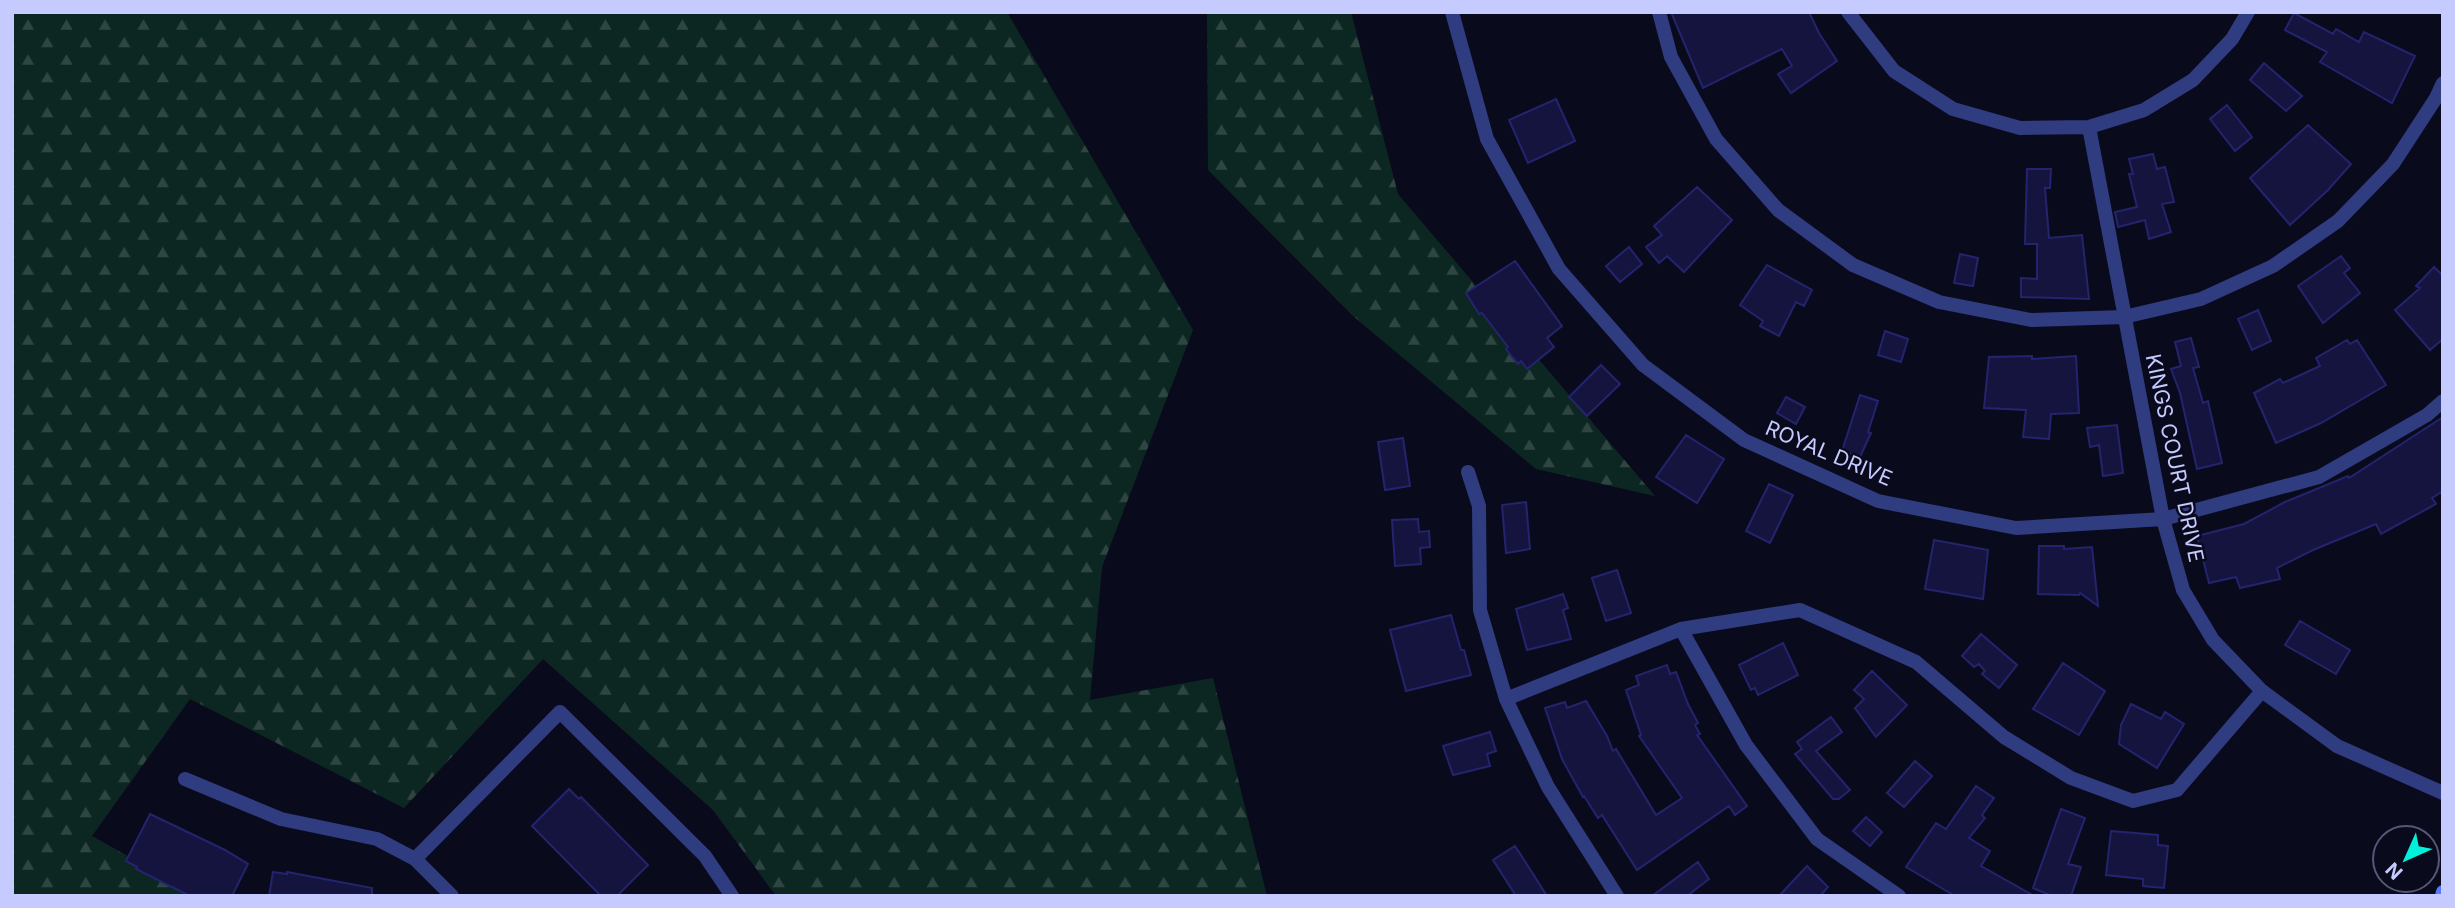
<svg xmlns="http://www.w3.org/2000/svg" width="2455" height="908" font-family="Inter,sans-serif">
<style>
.forest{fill:url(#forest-firs)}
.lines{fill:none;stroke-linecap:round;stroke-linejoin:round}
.stream{stroke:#06263f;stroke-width:6}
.building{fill:#14143f;stroke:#24246e;stroke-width:2}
.minor{stroke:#303c80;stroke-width:14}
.secondary{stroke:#5c77ff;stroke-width:14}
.labels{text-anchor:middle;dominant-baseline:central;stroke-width:5;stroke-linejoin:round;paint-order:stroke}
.street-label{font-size:21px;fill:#c5caff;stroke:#0a0a1d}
</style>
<defs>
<pattern id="forest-firs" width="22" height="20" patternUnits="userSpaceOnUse" patternTransform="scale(1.75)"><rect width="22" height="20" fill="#0c2721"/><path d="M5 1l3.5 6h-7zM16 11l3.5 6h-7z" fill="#2e4542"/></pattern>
</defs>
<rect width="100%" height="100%" fill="#0a0a1d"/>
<path class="forest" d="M12,12H1007L1193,330L1102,567L1090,700L1213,678L1267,896H776L713,810L543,659L404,808L190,699L92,836L199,896H12Z
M1207,12H1351L1398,194L1655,496L1536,469L1353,316L1208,170Z"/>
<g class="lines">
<path class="stream" d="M12,895V896"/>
</g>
<path class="building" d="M1671,12H1809L1819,33L1837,61L1791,93L1778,74L1792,66L1782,49L1703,88Z
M2294,13L2333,34L2336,29L2359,42L2364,32L2415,56L2392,103L2320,62L2327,52L2285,30Z
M2264,63L2302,96L2286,111L2250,80Z
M1556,99L1575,141L1528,163L1509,120Z
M2227,105L2252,137L2235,151L2210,119Z
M2308,125L2351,164L2328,190L2290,225L2250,178Z
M2153,154L2157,169L2165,167L2174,202L2162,204L2171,232L2149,239L2145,220L2118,227L2115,212L2137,207L2129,174H2133L2129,159Z
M2027,169H2051L2050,188H2045L2049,238L2082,235L2089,299L2021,297V278L2037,279V244H2025Z
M1697,187L1732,220L1684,272L1667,256L1659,263L1646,247L1662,235L1654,226Z
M1629,247L1642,264L1620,282L1606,266Z
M1960,254L1978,258L1973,286L1954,283Z
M2341,256L2350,268L2344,273L2360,293L2323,323L2298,286Z
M1515,261L1562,326L1547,338L1554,347L1527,369L1521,361L1518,364L1506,349L1508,347L1482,313L1479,314L1466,293Z
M1767,265L1812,290L1804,306L1796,302L1779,336L1760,326L1763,321L1740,305Z
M2434,267L2443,276V339L2430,350L2395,310L2420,288L2416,286Z
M2258,310L2271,341L2252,350L2238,319Z
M1885,331L1908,339L1901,362L1878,355Z
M2191,338L2199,367L2193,368L2203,403L2208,401L2222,463L2197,469L2180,393L2171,369L2181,366L2175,342Z
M2347,340L2350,344L2357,340L2386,385L2321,423L2276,443L2254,393L2280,379L2283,383L2320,366L2316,358Z
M2032,356V359L2076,356L2079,413L2051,414L2049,439L2023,437L2026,410L1984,408L1989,357Z
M1601,365L1620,384L1587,416L1569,397Z
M1860,395L1878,401L1868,432L1871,433L1860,457L1842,451Z
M1786,397L1805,407L1796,424L1777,413Z
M2443,417V491L2432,498L2436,504L2381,534L2376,524L2313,550L2277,568L2280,579L2240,588L2236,577L2209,583L2197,536L2244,524L2285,502L2348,476L2349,478Z
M2117,425L2123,473L2103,476L2099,445L2090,447L2087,428Z
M1686,435L1724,459L1697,503L1656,477Z
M1403,438L1410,486L1385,490L1378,442Z
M1769,484L1793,495L1770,543L1746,531Z
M1526,502L1530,549L1506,553L1502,505Z
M1418,519L1419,532L1429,531L1430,547L1420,548L1421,564L1395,566L1392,520Z
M1934,540L1988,550L1983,599L1925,589Z
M2039,546H2064V549L2092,547L2098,606L2080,593L2079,595L2038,594Z
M1617,570L1631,613L1606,621L1592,578Z
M1563,594L1568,608L1563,610L1571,639L1527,650L1516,609Z
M1451,615L1461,650H1464L1471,675L1406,691L1390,630Z
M2300,621L2350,650L2336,674L2285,645Z
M1981,634L2017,665L1999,688L1982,674L1985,671L1979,664L1974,667L1962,656Z
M1783,643L1798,675L1758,695L1755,688L1751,690L1739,665Z
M2063,663L2105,691L2079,735L2033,709Z
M1667,665L1670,674L1676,672L1688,704L1698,723L1695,725L1700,734L1697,735L1747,806L1735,815L1729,806L1637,870L1602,815L1598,818L1584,796L1583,797L1562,759L1545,708L1565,702L1567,708L1586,701L1607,736L1613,751L1616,749L1656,815L1682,798L1639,736L1641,735L1626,690L1639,685L1636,676Z
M1872,671L1907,705L1876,737L1855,708L1864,699L1854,690Z
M2131,704L2161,719L2165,712L2184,724L2157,768L2119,744L2121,725Z
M1831,717L1842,732L1816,751L1850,790L1839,799H1833L1795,754L1802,749L1797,742Z
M1490,732L1496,751L1487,754L1490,766L1453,775L1443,746Z
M1915,761L1932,776L1904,807L1887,793Z
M1976,786L1994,798L1982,815L1985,818L1969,838L1990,851L1981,866L2034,896H1955L1906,867L1936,823L1946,829Z
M569,789L579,799L581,797L648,865L617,896H601L532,826Z
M2061,809L2085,818L2068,864L2081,867L2071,896H2052L2033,888Z
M150,814L225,850L248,864L232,896H190L136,869L137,867L126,861Z
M1866,817L1882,832L1870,846L1853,831Z
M2111,831L2158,835V845L2168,846L2164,888L2143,886V879L2106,875Z
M1515,846L1528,866L1547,896H1516L1493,860Z
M1698,862L1709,879L1687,896H1652Z
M1807,866L1828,887L1820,896H1779Z
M273,872L287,874V872L372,888V896H269Z"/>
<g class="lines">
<path class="minor" d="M1452,12L1487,139L1559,269L1643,365L1744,440L1878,501L2016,528L2163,519L2319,477L2427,415L2443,401
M1659,12L1671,57L1716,139L1778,210L1853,265L1939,302L2031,320L2124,317L2201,299L2273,266L2338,221L2393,164L2436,98L2443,83
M1848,12L1894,71L1953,109L2020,128L2089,127L2144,110L2193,80L2232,39L2248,12
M2089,127L2163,519L2183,590L2213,640L2262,691L2337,746L2443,793
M1468,472L1479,506L1480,610L1506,699L1548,787L1617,896
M1681,629L1746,745L1817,839L1899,896
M1506,699L1681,629L1800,610L1916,662L2004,737L2071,778L2133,801L2177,790L2262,691
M185,779L281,819L377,839L415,859L452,896
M415,859L560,712L705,856L732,896"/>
<path class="secondary" d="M2442,896L2443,892"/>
</g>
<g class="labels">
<g class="street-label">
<text transform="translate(1829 453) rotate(23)">ROYAL DRIVE</text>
<text transform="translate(2175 458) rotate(78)">KINGS COURT DRIVE</text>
</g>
</g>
<rect width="2455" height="908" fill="none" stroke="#c5caff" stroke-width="28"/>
<g transform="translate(2406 859) rotate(225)"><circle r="33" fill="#0a0a1d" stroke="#555777" stroke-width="2"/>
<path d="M0-5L12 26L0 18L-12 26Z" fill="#00f0da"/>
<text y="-10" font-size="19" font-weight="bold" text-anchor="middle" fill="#c5caff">N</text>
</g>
</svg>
